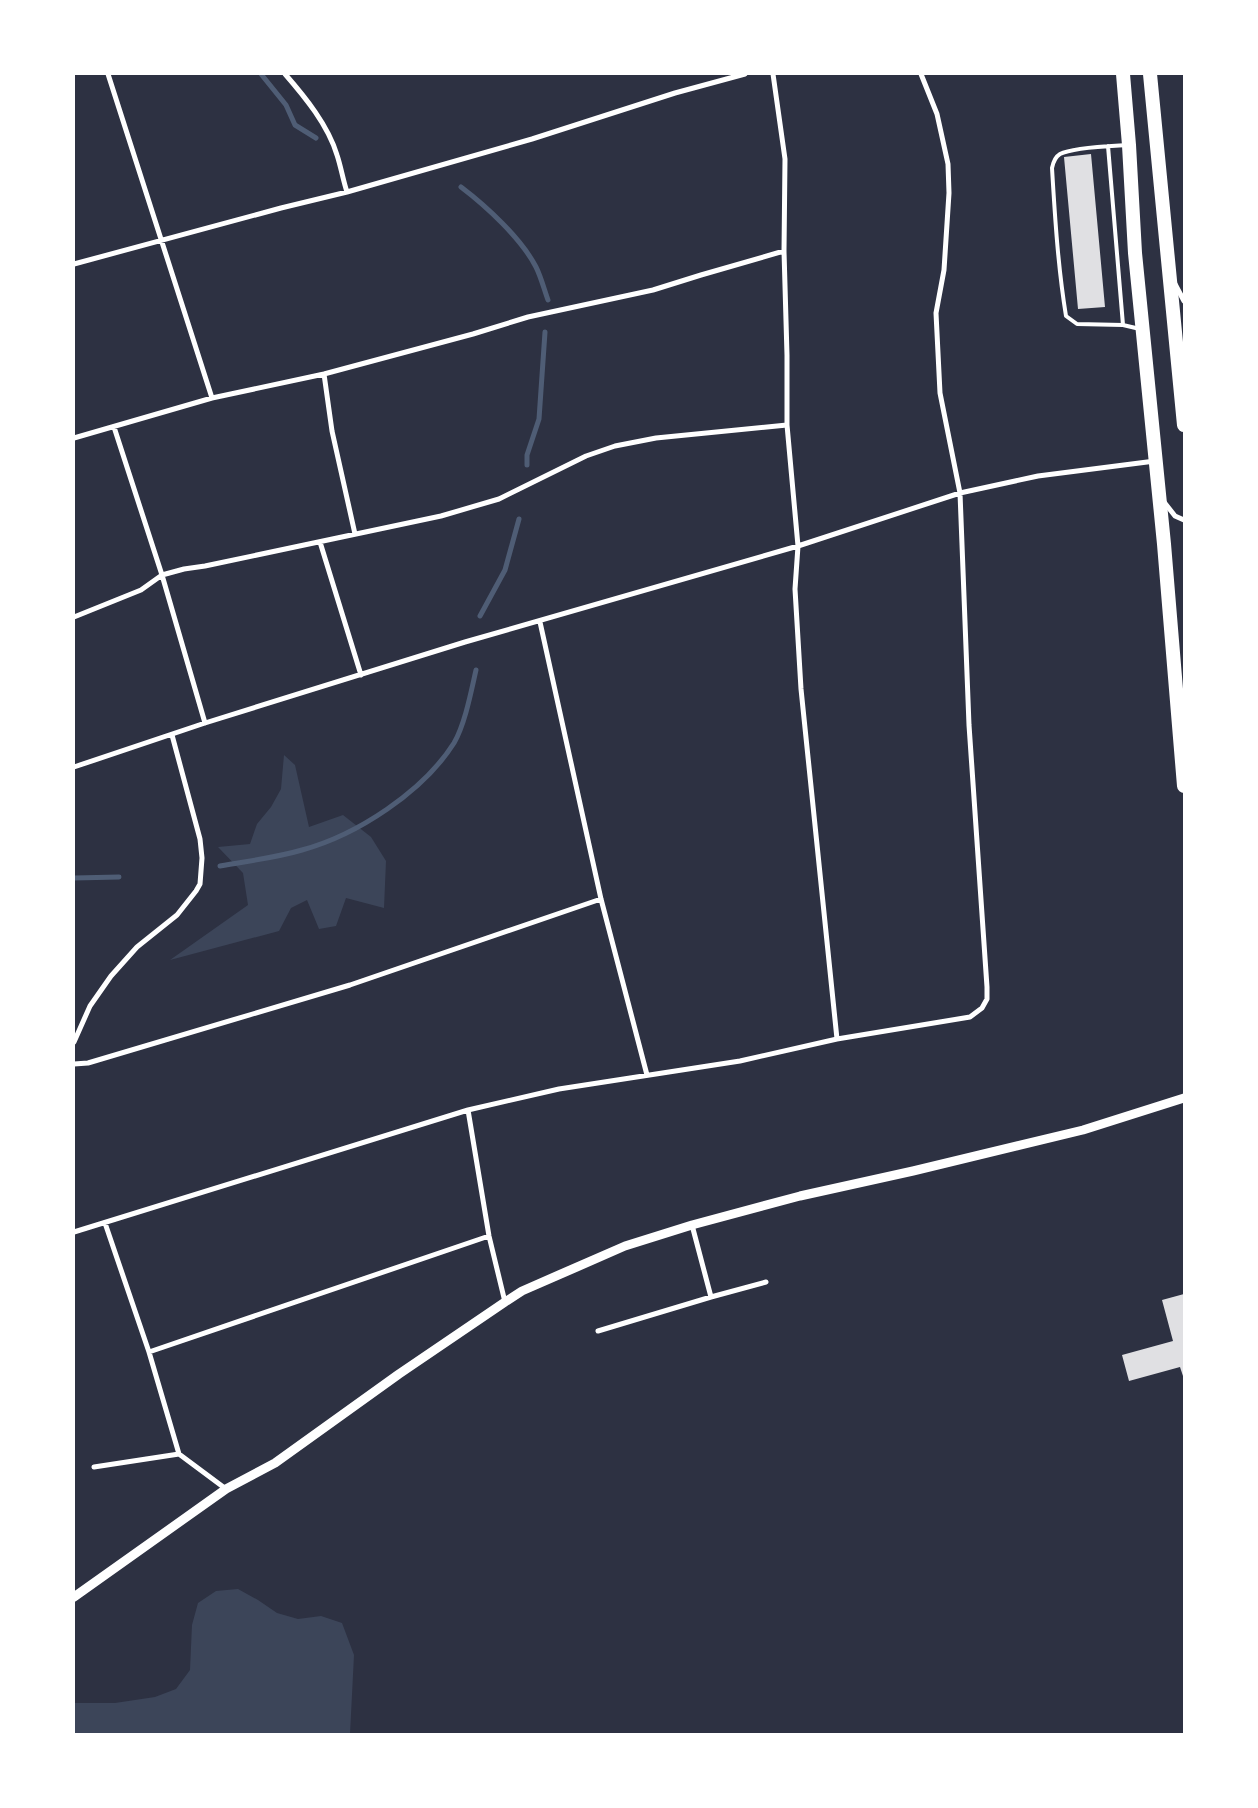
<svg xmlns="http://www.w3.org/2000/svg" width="1258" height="1808" font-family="Montserrat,sans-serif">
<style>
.green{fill:#3c4559}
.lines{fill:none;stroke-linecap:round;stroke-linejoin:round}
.stream{stroke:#4f5d75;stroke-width:5}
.building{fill:#e0e0e3}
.service{stroke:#fff;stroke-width:4}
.minor{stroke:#fff;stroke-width:5}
.tertiary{stroke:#fff;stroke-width:9}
.trunk{stroke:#fff;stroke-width:14}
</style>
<rect width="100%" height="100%" fill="#2d3142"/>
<path class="green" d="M284,755L295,765L309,827L343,815L371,837L386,861L384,908L346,898L336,926L319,929L307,900L291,908L279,931L170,960L248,905L243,873L218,847L250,844L257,824L271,807L281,789Z
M238,1589L258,1600L277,1613L298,1619L321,1616L342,1623L354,1655L350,1734H74V1703H115L155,1697L176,1689L190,1670L192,1625L198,1603L216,1591Z"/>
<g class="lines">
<path class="stream" d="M261,74L286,105L295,125L316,138
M461,187C486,206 521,238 536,267C541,277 544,289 548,300
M527,465V455L539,419L545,332
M480,616L505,570L519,519
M220,866C247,861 275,858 302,850C357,835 423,792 454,743C465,724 471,692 476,670
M74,878L119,877"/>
</g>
<path class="building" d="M1091,154L1105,307L1078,309L1064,157Z
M1184,1294V1379L1180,1367L1129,1381L1122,1355L1173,1341L1162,1300Z"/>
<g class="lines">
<path class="service" d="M1127,145C1111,146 1073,147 1060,154C1055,157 1053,163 1052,168C1055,218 1058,267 1066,316L1077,324L1123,325L1140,329
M1108,146L1123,325"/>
<path class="minor" d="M108,74L212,398
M285,74C305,97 328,125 337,155C341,167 343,180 347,192
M773,74L785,159L784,251L787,355V425L798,546L795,589L801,689L837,1039
M74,264L281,208L347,192L532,139L675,93L745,74
M1175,284L1184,301
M324,374L332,431L355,534
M114,427L162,575L205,723
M74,438L212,398L324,374L473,334L528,317L653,290L701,275L784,251
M1164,502L1175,516L1184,520
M320,542L361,675
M74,617L141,590L162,575L184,569L205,566L441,516L499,499L586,456L615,446L656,438L787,425
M540,622L601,899L647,1075
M74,767L205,723L465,642L798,546L960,493L1038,476L1155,461
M74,1042L90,1006L111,976L137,947L177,915L196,891L200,884L202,858L200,839L172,735
M74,1064L88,1063L350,985L601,899
M468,1110L489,1236L505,1302
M105,1223L149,1352L179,1454L226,1489
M692,1225L711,1297
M74,1232L468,1110L559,1089L740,1061L837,1039L970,1017L982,1008L987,999V987L969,725L960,493L940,393L936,313L944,270L949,193L948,164L937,114L921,74
M598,1331L711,1297L766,1282
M149,1352L489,1236
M94,1467L179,1454"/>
<path class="tertiary" d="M74,1597L226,1489L275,1463L399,1374L505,1302L522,1291L625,1246L692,1225L800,1196L913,1171L1083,1130L1184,1098"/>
<path class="trunk" d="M1123,74L1129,145L1135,253L1164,544L1184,786
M1150,74L1184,425"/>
</g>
<rect width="1258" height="1808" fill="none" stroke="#ffffff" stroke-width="150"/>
</svg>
